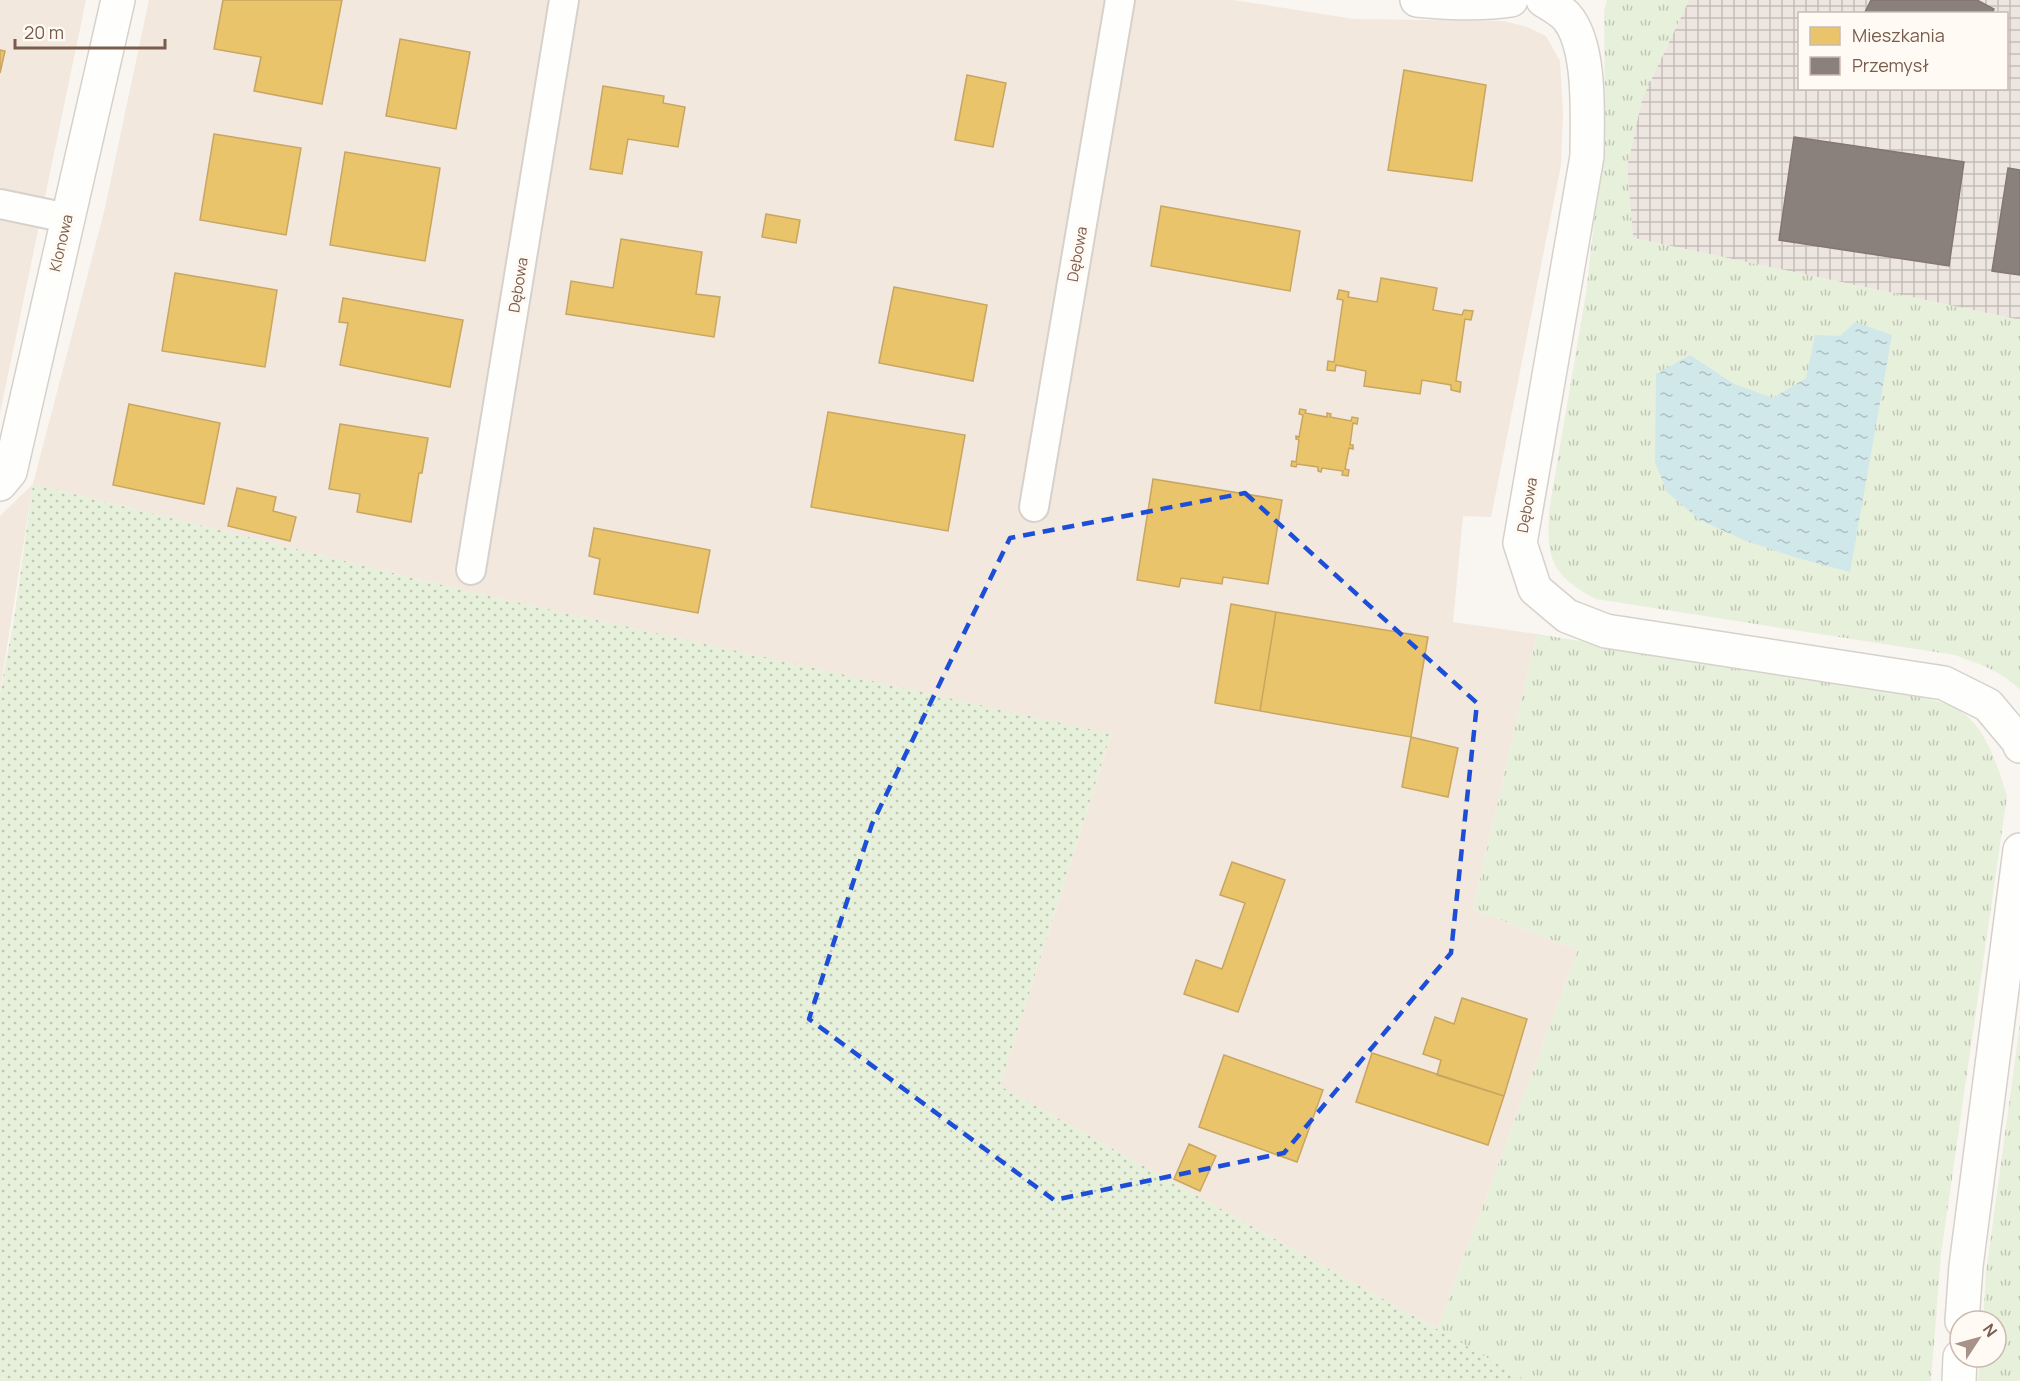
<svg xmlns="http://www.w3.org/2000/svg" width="2020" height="1381" font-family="Manrope,sans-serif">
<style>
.residential{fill:#f2e8de}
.industrial{fill:url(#industrial-grid);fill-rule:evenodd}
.grass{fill:url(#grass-tufts)}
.park{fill:url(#park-dots)}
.water{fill:url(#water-ripples)}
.homes{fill:#e9c46a;stroke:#c8a561;stroke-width:1.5}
.industry{fill:#8a817c;stroke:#85766e;stroke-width:1.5}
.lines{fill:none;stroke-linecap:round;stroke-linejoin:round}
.lane-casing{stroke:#d7d1cb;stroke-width:32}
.street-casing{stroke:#d7d1cb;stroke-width:36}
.lane{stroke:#fefefd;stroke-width:28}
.street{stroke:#fefefd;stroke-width:33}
.marked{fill:none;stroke:#1d4ed8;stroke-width:4.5;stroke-dasharray:12 8;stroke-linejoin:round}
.labels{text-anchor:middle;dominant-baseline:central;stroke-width:6;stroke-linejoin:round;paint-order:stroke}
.street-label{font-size:15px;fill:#7a5c4d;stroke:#fffaf3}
</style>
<defs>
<pattern id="industrial-grid" width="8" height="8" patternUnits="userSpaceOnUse" patternTransform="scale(1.5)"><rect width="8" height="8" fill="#ede5e0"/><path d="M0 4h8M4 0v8" fill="none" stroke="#c5bdb8"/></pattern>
<pattern id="grass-tufts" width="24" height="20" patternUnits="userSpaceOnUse" patternTransform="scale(1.5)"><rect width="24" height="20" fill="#e7f0db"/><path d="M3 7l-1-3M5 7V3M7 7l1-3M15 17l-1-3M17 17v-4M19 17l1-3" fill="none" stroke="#c0c6b4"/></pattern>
<pattern id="park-dots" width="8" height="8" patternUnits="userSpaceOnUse" patternTransform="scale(1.5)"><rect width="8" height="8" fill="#e7f0db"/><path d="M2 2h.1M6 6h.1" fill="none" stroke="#c0c6b4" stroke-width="1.8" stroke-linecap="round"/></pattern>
<pattern id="water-ripples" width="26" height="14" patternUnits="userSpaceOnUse" patternTransform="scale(1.5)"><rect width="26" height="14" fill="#d0e8ea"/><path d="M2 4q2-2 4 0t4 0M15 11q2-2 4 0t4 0" fill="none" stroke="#aebfc0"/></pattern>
</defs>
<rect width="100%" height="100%" fill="#f9f5f0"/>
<path class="residential" d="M0,0H86L0,413Z
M149,0H1233L1354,19L1504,21L1527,27L1546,36L1560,61L1563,113L1561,165L1491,517L1463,516L1453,622L1537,634L1473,909L1578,950L1437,1329L1000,1086L1111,735L466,591L33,484L0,691V516L33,484L104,212Z"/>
<path class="industrial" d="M1689,0H2020V320L1633,238L1627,167L1642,99ZM1800,14H2006V88H1800Z"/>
<path class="grass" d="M1607,0H1689L1642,99L1627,167L1633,238L2020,320V690C2002,671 1979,664 1955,655L1596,599C1550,575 1545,556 1550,505L1586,293L1605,126L1604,11Z
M1537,634L1895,693C1912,697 1933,698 1949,705C1985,720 1996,762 2007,796L1941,1254L1931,1381H1527L1437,1329L1578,950L1473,909Z
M2020,1024V1381H1978L1980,1357H1996V1321H1983L1986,1273Z"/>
<path class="park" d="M33,484L466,591L1111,734L1000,1086L1437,1329L1527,1381H0V693L14,619Z"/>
<path class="water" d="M1855,322L1892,335L1850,572L1794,557L1746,541L1700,520L1667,492L1655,462L1656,374L1690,355L1734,384L1773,398L1806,378L1815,335L1840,336Z"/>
<path class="homes" d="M223,0H342L322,104L254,91L261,57L214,49Z
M400,39L470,52L456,129L386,116Z
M0,50L5,51L0,73Z
M1404,70L1486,85L1472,181L1388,170Z
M967,75L1006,83L993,147L955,140Z
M603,86L664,96L663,103L685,107L678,147L628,139L622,174L590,169Z
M214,134L301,148L286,235L200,220Z
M345,152L440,168L425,261L330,245Z
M1161,206L1300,231L1290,291L1151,266Z
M766,214L800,220L796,243L762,237Z
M621,239L702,252L696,294L720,297L714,337L566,314L571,281L613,288Z
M175,273L277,290L265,367L162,351Z
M1381,278L1437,288L1433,310L1462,315L1464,310L1473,311L1471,320L1465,319L1456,381L1461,382L1460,392L1451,390V385L1422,380L1420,394L1364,386L1366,371L1336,365L1335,371L1327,370L1328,361L1334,362L1343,300L1337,299L1339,290L1349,292L1348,297L1377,302Z
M894,287L987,305L973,381L879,363Z
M343,298L463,320L450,387L340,365L348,323L339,322Z
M129,404L220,423L204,504L113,485Z
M1300,409L1306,410L1305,413L1327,417V413L1331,414L1330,417L1351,421L1352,417L1358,418L1357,424L1353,423L1350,445H1353V449L1349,448L1345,469L1349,470L1348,476L1342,475L1343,471L1322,468L1321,472L1318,471V467L1297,464L1296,467L1291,466L1292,461L1296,462L1299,440L1296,439V436L1299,437L1303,415L1299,414Z
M828,412L965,435L948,531L811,507Z
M340,424L428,438L422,473H419L411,522L357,512L360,494L329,489Z
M1153,479L1282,500L1268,584L1223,577L1222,584L1181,578L1179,587L1137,580Z
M237,488L276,497L273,511L296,517L290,541L228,526Z
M594,528L710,550L698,613L594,594L600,559L589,556Z
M1231,604L1276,612L1260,711L1215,703Z
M1276,612L1428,637L1411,737L1260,711Z
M1411,737L1458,748L1448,797L1402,787Z
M1232,862L1285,880L1238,1012L1184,994L1196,960L1222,969L1245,903L1220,895Z
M1462,998L1527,1019L1504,1096L1437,1075L1441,1060L1423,1054L1435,1017L1454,1024Z
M1372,1053L1504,1096L1488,1145L1356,1102Z
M1224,1055L1323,1090L1297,1162L1199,1127Z
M1189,1144L1216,1156L1200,1191L1174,1179Z"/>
<path class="industry" d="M1871,0H1977L1994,9L1992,14H1864Z
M1794,137L1964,162L1949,266L1779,240Z
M2008,168L2020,170V275L1992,271Z"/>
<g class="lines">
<defs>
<path id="lane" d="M0,204L67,218
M1034,507L1120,0
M471,570L564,0"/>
<path id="street" d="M1417,0C1448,3 1480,5 1511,0
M1543,0C1551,5 1560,10 1566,16C1592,45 1587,118 1587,156L1520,543L1535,589L1567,616L1606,631L1944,683L1988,705L2019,742L2020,746
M0,484L10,472L118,0
M1962,1321L1966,1266L2020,850
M1959,1381L1960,1357"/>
</defs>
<use href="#lane" class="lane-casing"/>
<use href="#street" class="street-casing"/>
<use href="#lane" class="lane"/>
<use href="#street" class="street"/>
</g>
<path class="marked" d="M1245,493L1477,703L1451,953L1284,1153L1054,1200L809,1019L872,824L1010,538Z"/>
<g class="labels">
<g class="street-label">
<text transform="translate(61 243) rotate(-77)">Klonowa</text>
<text transform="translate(1077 254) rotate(-80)">Dębowa</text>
<text transform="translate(518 285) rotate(-81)">Dębowa</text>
<text transform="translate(1527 505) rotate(-80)">Dębowa</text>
</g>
</g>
<rect x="1798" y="12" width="210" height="78" fill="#fffaf3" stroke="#cabbb1" stroke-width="1.5"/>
<rect x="1810" y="27" width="30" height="18" fill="#e9c46a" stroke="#cabbb1" stroke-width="1.5"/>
<text x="1852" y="42" font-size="18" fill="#7a5c4d">Mieszkania</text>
<rect x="1810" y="57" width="30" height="18" fill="#8a817c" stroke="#cabbb1" stroke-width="1.5"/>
<text x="1852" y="72" font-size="18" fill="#7a5c4d">Przemysł</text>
<g transform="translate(1978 1339) rotate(54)"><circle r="28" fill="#fffaf3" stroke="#cabbb1" stroke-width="1.5"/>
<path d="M0-4.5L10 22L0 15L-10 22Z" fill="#a69286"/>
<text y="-9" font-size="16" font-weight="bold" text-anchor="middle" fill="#7a5c4d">N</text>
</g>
<path d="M15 39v9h150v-9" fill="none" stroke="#7a5c4d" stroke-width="3"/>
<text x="24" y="39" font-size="18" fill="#7a5c4d" stroke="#fffaf3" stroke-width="4.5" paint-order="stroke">20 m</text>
</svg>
